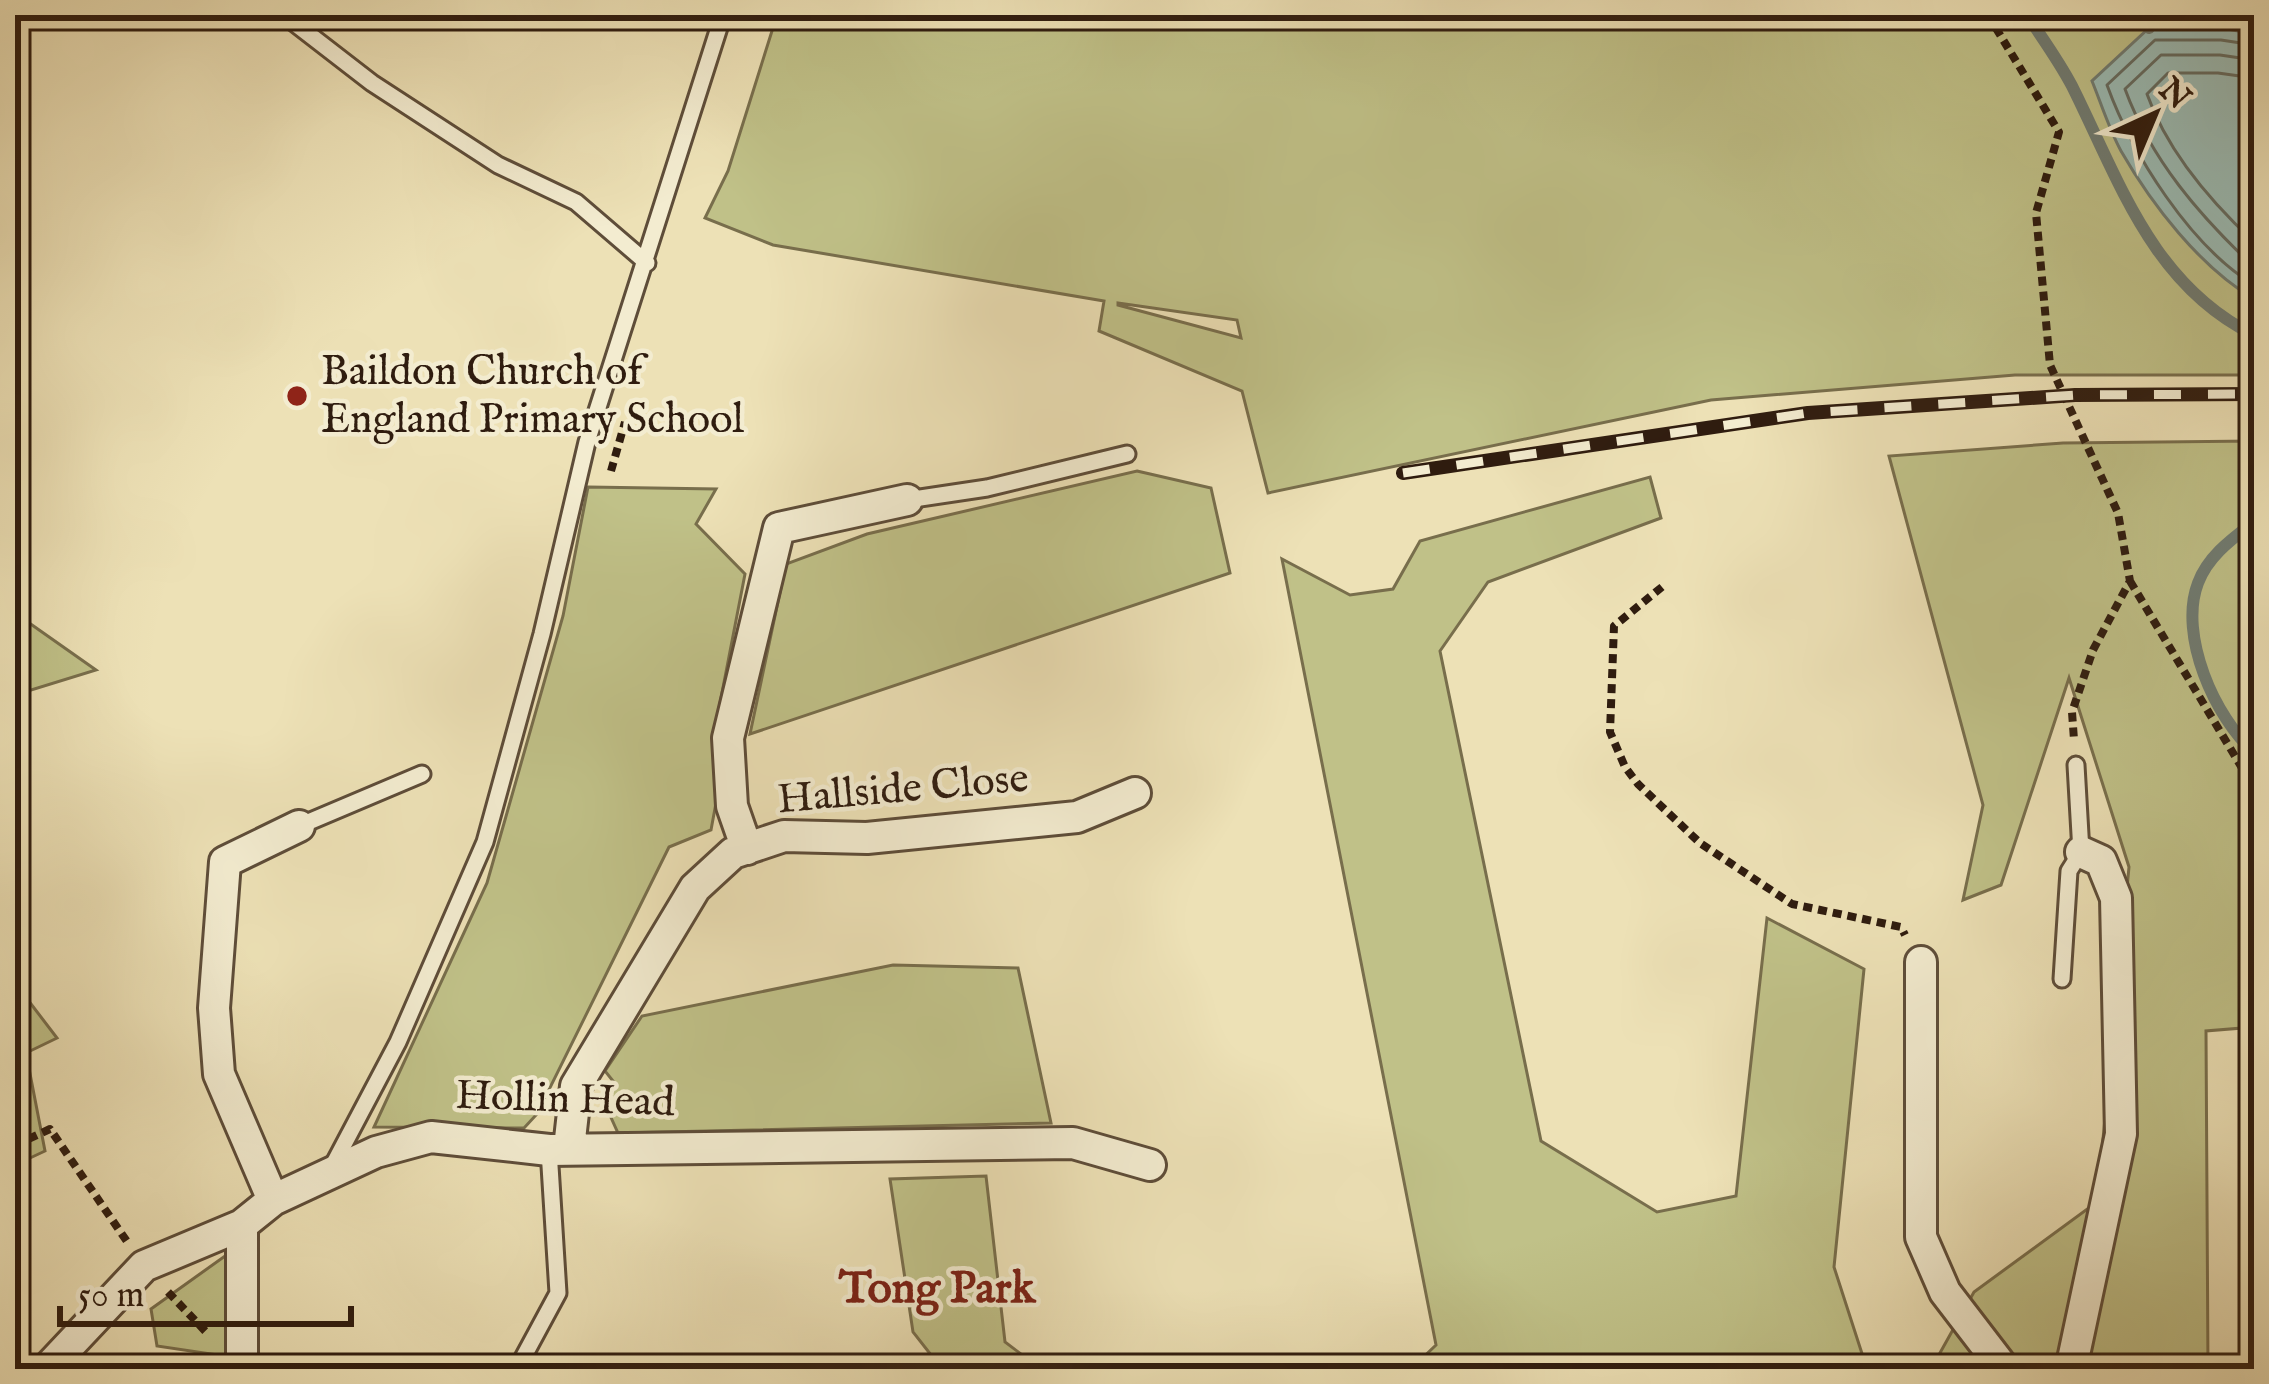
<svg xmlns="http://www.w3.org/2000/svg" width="2269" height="1384" font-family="'IM FELL English',serif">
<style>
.green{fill:#c0c188;stroke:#786e4c;stroke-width:3;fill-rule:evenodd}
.water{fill:#9bbcb5;stroke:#707c73;stroke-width:3}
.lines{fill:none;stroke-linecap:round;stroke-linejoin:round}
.shore{stroke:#656c62;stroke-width:3}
.stream{stroke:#707c73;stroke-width:12}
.lane-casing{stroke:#5e4d39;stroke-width:21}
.street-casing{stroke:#5e4d39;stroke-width:36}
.path{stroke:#2f1c0f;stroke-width:8;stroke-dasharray:9 6;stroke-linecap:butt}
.lane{stroke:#f3ecd0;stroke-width:15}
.street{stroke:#f3ecd0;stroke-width:30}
.rail-casing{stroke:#2f1c0f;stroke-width:14}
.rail{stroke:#f3ecd0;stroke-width:9;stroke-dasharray:27;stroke-linecap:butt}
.poi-dot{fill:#8f2418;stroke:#f3ecd0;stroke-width:4.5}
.labels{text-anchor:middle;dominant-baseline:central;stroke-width:9;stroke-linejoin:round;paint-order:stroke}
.poi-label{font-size:42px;fill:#2f1c0f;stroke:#f3ecd0;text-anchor:start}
.street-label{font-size:42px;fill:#2f1c0f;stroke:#f3ecd0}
.neighbourhood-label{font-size:45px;font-weight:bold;fill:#7a1f14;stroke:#f3ecd0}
</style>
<rect width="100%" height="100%" fill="#ede1b6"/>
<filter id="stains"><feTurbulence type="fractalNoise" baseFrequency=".00167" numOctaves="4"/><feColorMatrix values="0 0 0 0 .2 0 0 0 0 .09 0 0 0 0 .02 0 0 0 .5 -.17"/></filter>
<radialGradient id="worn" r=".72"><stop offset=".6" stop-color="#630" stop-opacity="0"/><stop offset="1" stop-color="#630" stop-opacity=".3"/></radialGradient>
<path class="green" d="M777,15H2254V375H2015L1711,400L1268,493L1242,391L1099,331L1104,301L773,245L705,218L728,171ZM1118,303L1237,320L1241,338L1118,305Z
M2254,441V1027L2206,1031L2208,1369H1931L1974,1292L2097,1202L2129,867L2069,678L2001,885L1963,900L1983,805L1889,456L2063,443Z
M1137,471L1211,488L1230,573L750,734L786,564L867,534Z
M1650,477L1661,518L1488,582L1440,651L1541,1141L1657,1212L1736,1196L1767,918L1864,969L1834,1267L1867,1369H1411L1436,1345L1282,559L1350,595L1393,589L1420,541Z
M588,487L716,489L696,524L745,574L714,734L716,803L711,830L669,847L537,1114L524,1128L374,1127L487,883L563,616Z
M15,613L96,670L15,695Z
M893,965L1018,968L1051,1123L618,1133L604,1102L613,1081L605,1071L642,1016Z
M15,983L57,1038L26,1053L45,1151L15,1165Z
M986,1176L1005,1342L1041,1369H942L913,1332L890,1179Z
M225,1256L233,1276L231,1357L157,1346L151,1309Z"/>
<path class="water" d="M2149,28H2222L2254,34V299C2200,267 2152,205 2121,151C2109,129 2101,103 2092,81Z"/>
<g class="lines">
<path class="shore" d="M2254,45L2221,40H2155L2107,85C2132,154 2190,246 2254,285
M2254,60L2220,55H2161L2125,89C2151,160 2200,216 2254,267
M2254,78L2218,73H2168L2147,94C2167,151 2210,201 2254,242"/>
<path class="stream" d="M2027,15C2042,38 2059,61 2072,86C2119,180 2152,285 2254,335
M2146,15L2149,28
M2254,522C2232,539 2208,556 2198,583C2178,635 2215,718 2254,752"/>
<defs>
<path id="lane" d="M284,15L372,83L498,165L576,202L647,263
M907,500L987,488L1127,454
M299,826L422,774
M2062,979L2069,871L2081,852L2076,765
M332,1167L398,1042L485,842L542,634L587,442L723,15
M517,1369L558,1293L549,1150"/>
<path id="street" d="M747,849L732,806L728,738L779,528L907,500
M1921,962V1237L1945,1292L2004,1369
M569,1148L576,1086L695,888L733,853L784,836L867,838L1077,817L1135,793
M273,1200L219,1074L214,1008L225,862L299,826
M242,1225V1369
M47,1369L144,1266L242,1225L273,1200L376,1152L431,1137L549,1150L1073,1143L1150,1165
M2071,1369L2121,1134L2116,898L2101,861L2081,852"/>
</defs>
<use href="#lane" class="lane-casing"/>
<use href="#street" class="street-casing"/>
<path class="path" d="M1988,15L2059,132L2036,213L2050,365L2118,513L2130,581L2093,650L2072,712L2074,740
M611,471L625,422
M2130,581L2254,788
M1662,587L1614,626L1610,732L1625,767L1638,784L1700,843L1792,904L1901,927L1905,935
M15,1145L50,1129L128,1243
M168,1292L207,1333"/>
<use href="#lane" class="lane"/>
<use href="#street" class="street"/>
<defs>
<path id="rail" d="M1403,473L1808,413L2075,395L2254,394
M15,951H16"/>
</defs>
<use href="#rail" class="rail-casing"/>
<use href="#rail" class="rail"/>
</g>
<circle class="poi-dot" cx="297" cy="396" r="12"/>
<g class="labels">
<g class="poi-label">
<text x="321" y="372">Baildon Church of<tspan x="321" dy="48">England Primary School</tspan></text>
</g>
<g class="street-label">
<text transform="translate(903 790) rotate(-5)">Hallside Close</text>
<text transform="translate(565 1100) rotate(2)">Hollin Head</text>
</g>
<g class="neighbourhood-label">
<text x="937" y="1289">Tong Park</text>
</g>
</g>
<rect width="2269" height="1384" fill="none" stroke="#ede1b6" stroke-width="60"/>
<rect x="18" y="18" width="2233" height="1348" fill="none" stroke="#2f1c0f" stroke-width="6"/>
<rect x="30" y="30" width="2209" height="1324" fill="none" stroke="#2f1c0f" stroke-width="3"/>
<g transform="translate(2155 114) rotate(44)" stroke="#f3ecd0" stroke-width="9" paint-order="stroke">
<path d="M0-9L21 45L0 30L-21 45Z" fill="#2f1c0f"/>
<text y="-18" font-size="33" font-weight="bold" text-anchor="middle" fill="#2f1c0f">N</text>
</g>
<path d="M60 1306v18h291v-18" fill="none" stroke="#2f1c0f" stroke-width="6"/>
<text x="78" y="1306" font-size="36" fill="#2f1c0f" stroke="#f3ecd0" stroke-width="9" paint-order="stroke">50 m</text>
<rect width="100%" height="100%" filter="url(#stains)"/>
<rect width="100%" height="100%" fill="url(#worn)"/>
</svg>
